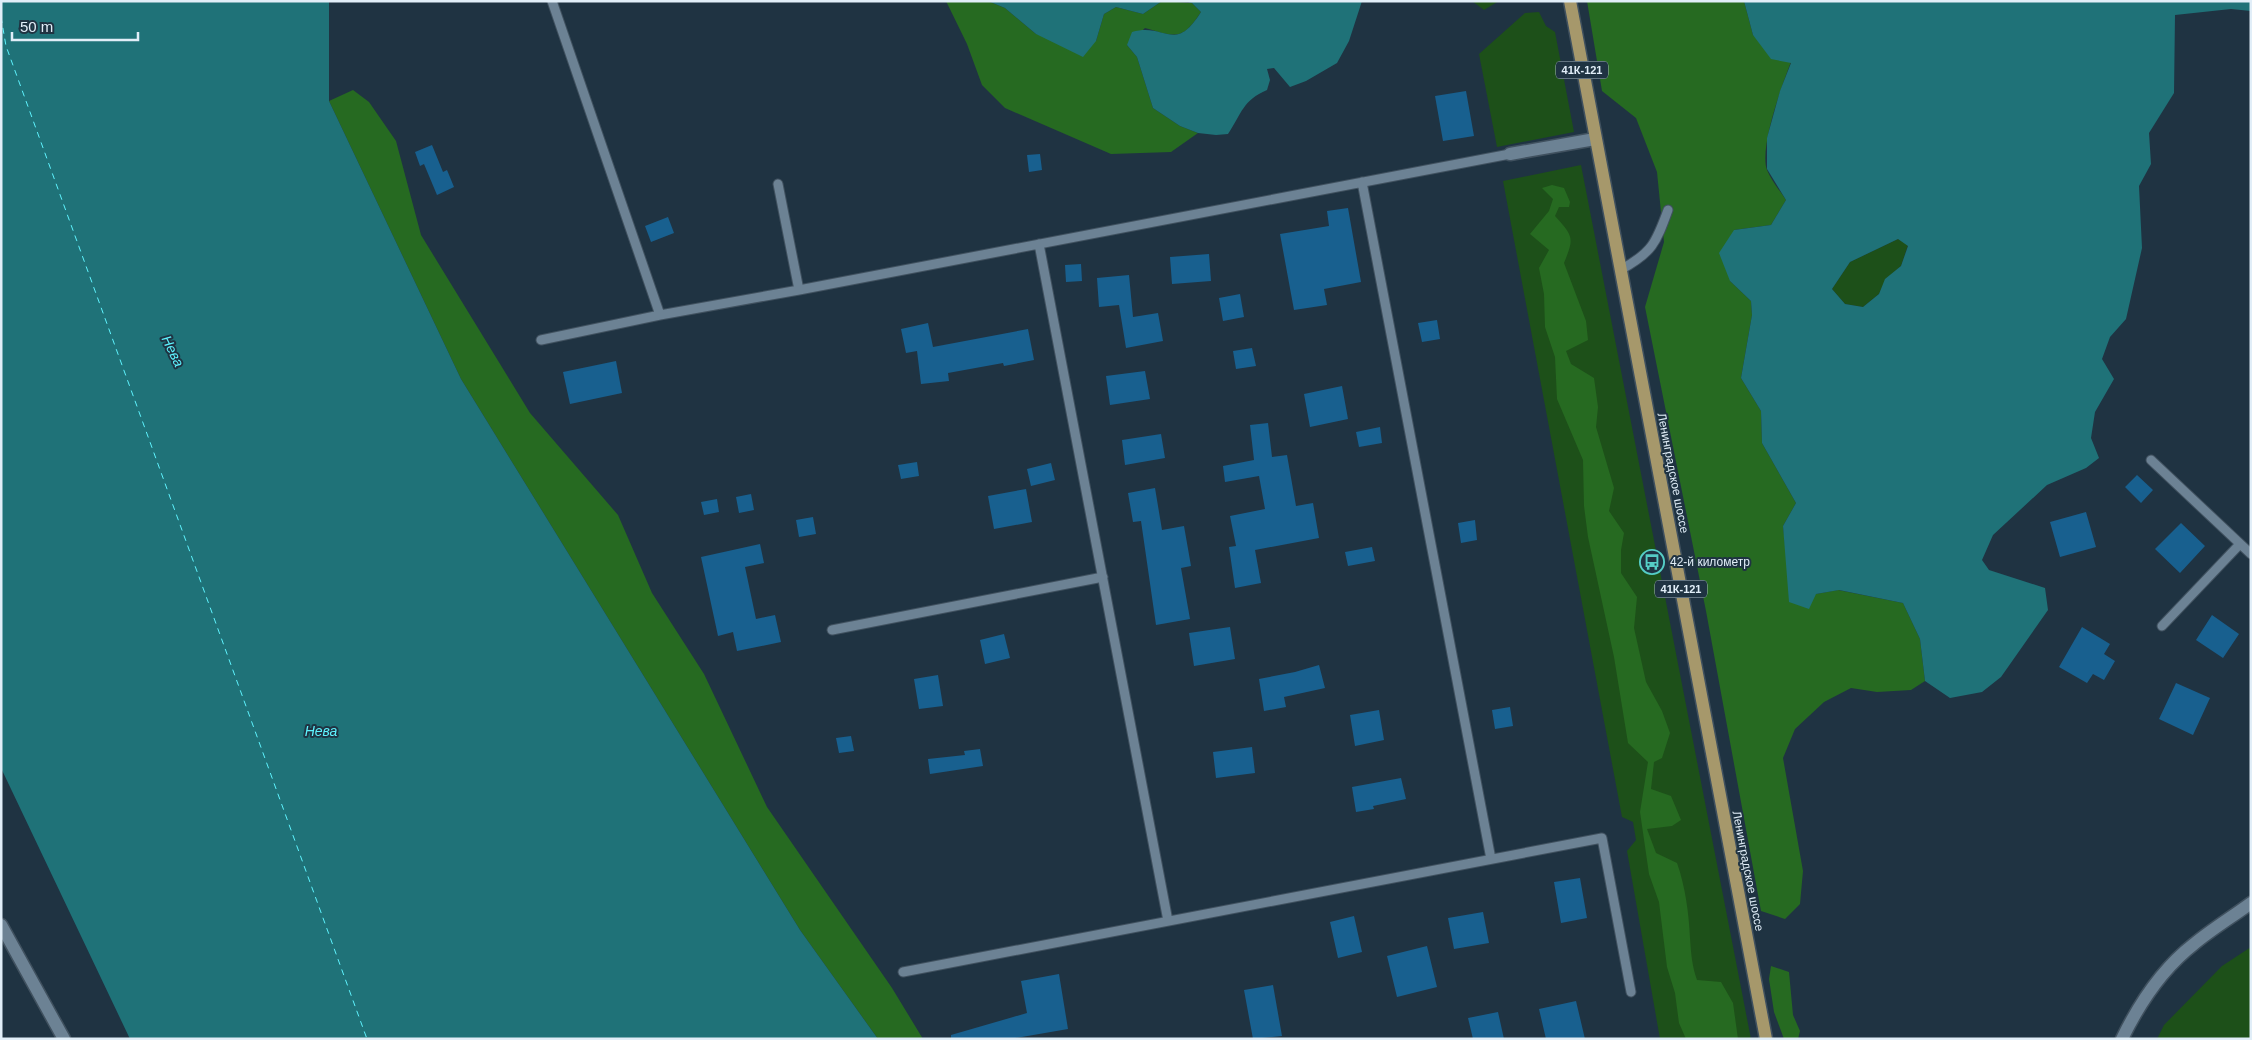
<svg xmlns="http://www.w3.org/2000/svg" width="2252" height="1040" font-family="Helvetica,sans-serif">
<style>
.green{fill:#1d5019}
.forest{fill:#266a21}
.water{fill:#1f7278;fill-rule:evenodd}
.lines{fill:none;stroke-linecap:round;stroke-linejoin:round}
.ferry{stroke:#5ef3fe;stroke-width:1;stroke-dasharray:6 5;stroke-linecap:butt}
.building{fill:#18608f}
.lane-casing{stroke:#40515f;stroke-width:11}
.street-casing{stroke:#40515f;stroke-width:15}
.primary-casing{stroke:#40515f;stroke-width:15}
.lane{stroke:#6c8294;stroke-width:9}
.street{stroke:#6c8294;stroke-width:12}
.primary{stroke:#a6986b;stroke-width:12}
.labels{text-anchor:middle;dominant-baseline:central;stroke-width:4;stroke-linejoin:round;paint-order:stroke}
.shield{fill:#1f3342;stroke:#a7b6c1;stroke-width:1}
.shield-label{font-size:11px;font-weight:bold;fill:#e1eef8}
.street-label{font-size:12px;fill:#e1eef8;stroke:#1f3342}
.poi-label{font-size:12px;fill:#e1eef8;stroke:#1f3342;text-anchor:start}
.water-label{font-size:14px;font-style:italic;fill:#5ef3fe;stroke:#1f3342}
</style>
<rect width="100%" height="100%" fill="#1f3342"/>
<path class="green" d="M1472,1H1499L1484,10Z
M1539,12L1546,26L1555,32L1574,132L1497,147L1479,54L1525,13Z
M1581,165L1751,1039H1660L1627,851L1636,840L1633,822L1622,817L1503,181Z
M1898,239L1908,245L1901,266L1886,279L1879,294L1863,307L1845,304L1832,289L1850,262Z
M2251,947V1039H2157L2164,1025L2222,966Z"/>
<path class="forest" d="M946,1H988L1005,8L1036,34L1096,41L1104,14L1116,7L1143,14L1162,1L1192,3L1201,12C1182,41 1176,37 1145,28L1127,45L1137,57L1153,108L1180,126L1198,133L1171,152L1111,154L1005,108L982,85L967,44Z
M1587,1H1744L1753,35L1791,62C1782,85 1759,148 1767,170C1771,180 1780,191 1786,200L1771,225L1734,230L1730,281L1751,301L1752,315L1741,378L1761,411L1762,443L1796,503L1783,526L1786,553L1816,594L1838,590L1903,603L1920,639L1925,681L1911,690L1877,692L1851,688L1824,702L1795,729L1783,758L1803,871L1800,904L1785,919L1761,911L1706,611L1645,307L1664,242L1657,172L1636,118L1602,91Z
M353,90L369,102L396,141L421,235L530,413L618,515L652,593L704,674L767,807L892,988L923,1039H878L800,930L461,379L329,101Z
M1552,185L1564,188L1570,202L1569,207H1559L1555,216C1574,237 1574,238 1564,263L1586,321L1588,340L1566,351L1571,364L1594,378L1598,407L1596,427L1614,488L1609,511L1624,533L1621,550V573L1637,597L1634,628L1646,682L1662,711L1670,733L1662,758L1654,762L1651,789L1671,796L1681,820L1672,826L1647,829L1656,853L1677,863C1685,885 1689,914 1690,938C1691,953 1692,966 1697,980L1721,982L1733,1003L1738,1039H1686L1679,1023L1675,993L1667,967L1659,902L1649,874L1640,812L1648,762L1628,743L1614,657L1588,537L1584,506L1583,460L1557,399L1555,357L1545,327L1544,294L1539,268L1549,250L1530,234L1549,211L1553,199L1542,188Z
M1771,966L1789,972L1793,1015L1800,1031L1798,1039H1784L1774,1012L1769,979Z"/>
<path class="water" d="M1,1H329V101L461,379L800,930L878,1039H130L1,768Z
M988,1H1162L1143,14L1116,7L1104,14L1096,41L1083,57L1036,34L1005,8Z
M1184,1H1362L1349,41L1337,63L1306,81L1290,87L1274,68L1267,69L1270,80L1267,90C1243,100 1242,113 1228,134L1216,135L1198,133L1180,126L1153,108L1137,57L1127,45L1132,32C1166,22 1174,55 1201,12L1192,3Z
M1744,1H2251V11L2231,9L2175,15L2174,93L2149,133L2151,164L2139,186L2142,248L2126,319L2110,337L2102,359L2114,379L2095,412L2091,438L2099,458L2086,468L2047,485L1993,535L1982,560L1989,570L2045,588L2048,610L2001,677L1982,692L1950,698L1925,681L1920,639L1903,603L1839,590L1816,594L1809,609L1789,602L1783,526L1796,503L1762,443L1761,411L1741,378L1752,315L1751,301L1730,281L1719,253L1734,230L1771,225L1786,200L1767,169V138L1780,91L1791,63L1771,59L1753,35ZM1898,239L1908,246L1901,266L1885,279L1879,294L1863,307L1845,304L1832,289L1850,262Z"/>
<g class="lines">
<path class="ferry" d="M1,17L6,46L367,1039"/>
</g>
<path class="building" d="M1466,91L1474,136L1443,141L1435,96Z
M432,145L443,172L447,170L454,187L437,195L424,164L420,166L415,152Z
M1040,154L1042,170L1029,172L1027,155Z
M1348,208L1361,282L1324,289L1327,305L1294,310L1280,234L1329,226L1327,211Z
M668,217L674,233L651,242L645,226Z
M1209,254L1211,281L1172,284L1170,257Z
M1081,264L1082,281L1066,282L1065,265Z
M1129,275L1133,317L1158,313L1163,341L1126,348L1119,305L1099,307L1097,278Z
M1240,294L1244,317L1223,321L1219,298Z
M1437,320L1440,339L1422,342L1418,323Z
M928,323L933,347L1028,329L1034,360L1004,366L1003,363L948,373L949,381L921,384L917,351L906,353L901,329Z
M1252,348L1256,366L1236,369L1233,351Z
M616,361L622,393L570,404L563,372Z
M1145,371L1150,399L1110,405L1106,376Z
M1342,386L1348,419L1310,427L1304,394Z
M1268,423L1272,457L1287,455L1296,506L1313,503L1319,538L1255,550L1261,583L1235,588L1229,547L1236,546L1230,516L1265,509L1259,476L1225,482L1223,466L1254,460L1250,425Z
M1380,427L1382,443L1359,447L1356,432Z
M1161,434L1165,458L1125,465L1122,440Z
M917,462L919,476L901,479L898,465Z
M1051,463L1055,480L1031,486L1027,469Z
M2137,475L2153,490L2141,503L2125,487Z
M1155,488L1162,530L1184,526L1191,566L1181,568L1190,619L1156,625L1141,521L1133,522L1128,493Z
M1026,489L1032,522L994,529L988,496Z
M751,494L754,510L739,513L736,497Z
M717,499L719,512L704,515L701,502Z
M2086,512L2096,547L2060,557L2050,522Z
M813,517L816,534L799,537L796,520Z
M1475,520L1477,540L1461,543L1458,523Z
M2181,523L2205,546L2180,573L2155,549Z
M760,544L764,563L745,567L756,619L775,615L781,642L737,651L733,632L718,636L701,557Z
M1372,547L1375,561L1348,566L1345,552Z
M2212,615L2239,634L2223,658L2196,640Z
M1230,627L1235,659L1194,666L1189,633Z
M2082,627L2110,644L2104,654L2115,661L2104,680L2093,674L2087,683L2059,667Z
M1004,634L1010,658L985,664L980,640Z
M1319,665L1325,688L1284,697L1286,707L1264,711L1259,679L1295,672Z
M938,675L943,706L919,709L914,679Z
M2176,683L2210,698L2193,735L2159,719Z
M1510,707L1513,726L1495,729L1492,710Z
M1379,710L1384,740L1355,746L1350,715Z
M851,736L854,751L839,753L836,738Z
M1252,747L1255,773L1216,778L1213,752Z
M980,749L983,766L930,774L928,759L965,755L964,751Z
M1401,778L1406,799L1373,806L1374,809L1356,812L1352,787Z
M1580,878L1587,918L1561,923L1554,882Z
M1483,912L1489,943L1454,949L1448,918Z
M1354,916L1362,952L1338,958L1330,922Z
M1427,946L1437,987L1397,997L1387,956Z
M1059,974L1068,1029L1010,1039H951V1035L1027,1013L1021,981Z
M1273,985L1282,1036L1253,1039L1244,990Z
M1576,1001L1585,1039H1546L1539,1009Z
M1498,1012L1504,1039H1473L1468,1018Z"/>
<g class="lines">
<defs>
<path id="lane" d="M552,1L660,315
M1362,182L1491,859
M778,184L799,290
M1039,244L1168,921
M1620,270C1652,253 1656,243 1668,210
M541,340L660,315L799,290L1510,154
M2151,460L2251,554
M2162,626L2240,544
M832,630L1103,577
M903,972L1602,838L1631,992"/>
<path id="street" d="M1510,154L1595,139
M1,925L64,1039
M2122,1039C2139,1004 2163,968 2194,944C2212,929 2232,917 2251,903"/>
<path id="primary" d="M1570,1L1766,1039"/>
</defs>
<use href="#lane" class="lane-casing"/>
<use href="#street" class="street-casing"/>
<use href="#primary" class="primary-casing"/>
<use href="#lane" class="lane"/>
<use href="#street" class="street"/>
<use href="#primary" class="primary"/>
</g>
<defs>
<symbol id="bus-ring" viewBox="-11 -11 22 22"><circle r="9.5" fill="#1f3342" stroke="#55cdc6" stroke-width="1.5"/><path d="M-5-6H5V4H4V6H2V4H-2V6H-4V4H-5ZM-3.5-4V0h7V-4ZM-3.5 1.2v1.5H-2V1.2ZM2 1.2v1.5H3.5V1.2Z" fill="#55cdc6"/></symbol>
</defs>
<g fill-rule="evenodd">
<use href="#bus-ring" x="1638" y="548" width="28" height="28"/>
</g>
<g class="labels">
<g class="shield">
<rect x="1556" y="61.5" width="52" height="17" rx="4"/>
<rect x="1655" y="580.5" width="52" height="17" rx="4"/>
</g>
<g class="shield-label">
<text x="1582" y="70">41К-121</text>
<text x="1681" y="589">41К-121</text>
</g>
<g class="street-label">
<text transform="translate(1673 473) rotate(79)">Ленинградское шоссе</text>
<text transform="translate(1748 871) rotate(79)">Ленинградское шоссе</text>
</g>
<g class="poi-label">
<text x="1670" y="562">42-й километр</text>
</g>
<g class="water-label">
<text transform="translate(173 351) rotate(64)">Нева</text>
<text x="321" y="731">Нева</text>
</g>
</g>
<rect width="2252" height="1040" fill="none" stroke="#e1eef8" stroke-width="5"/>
<path d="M12 32v8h126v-8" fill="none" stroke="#e1eef8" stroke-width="2.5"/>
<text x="20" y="32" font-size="15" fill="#e1eef8" stroke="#1f3342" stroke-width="4" paint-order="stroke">50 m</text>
</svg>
